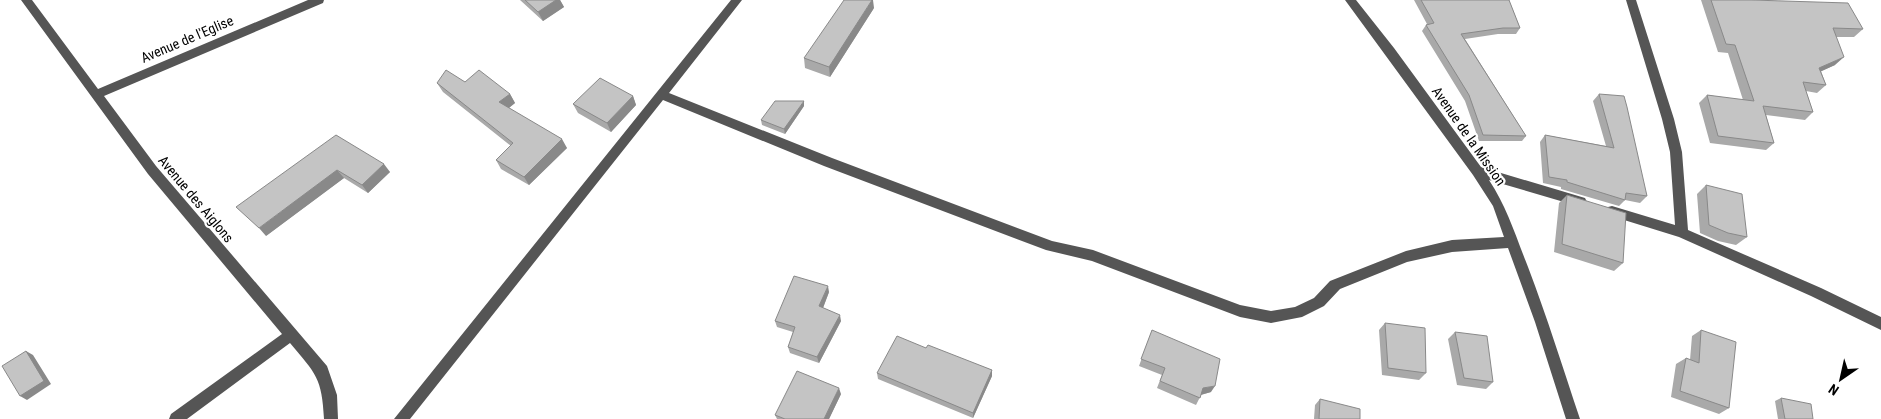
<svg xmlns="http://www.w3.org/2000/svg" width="1881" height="419" font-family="'Roboto Condensed',sans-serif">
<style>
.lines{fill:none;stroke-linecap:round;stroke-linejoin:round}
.minor{fill:#555;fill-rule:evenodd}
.wall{fill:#a9a9a9}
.shaded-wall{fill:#898989}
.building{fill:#c4c4c4;stroke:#898989}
.labels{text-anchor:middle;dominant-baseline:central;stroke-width:4.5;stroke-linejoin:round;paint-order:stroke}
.street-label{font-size:14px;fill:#000;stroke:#fff}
</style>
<rect width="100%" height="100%" fill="#fff"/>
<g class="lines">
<path class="minor" d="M21,0H32L98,89L308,0H324L323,3L104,96L156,166L327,366L337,395L338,419H324C322,378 316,374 290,343L187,419H169L171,414L282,334L148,174Z
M731,0H742L669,93L832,158L1052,241L1093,250L1240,305L1271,311L1295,307L1314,298L1330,281L1406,251L1452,240L1504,237L1493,206L1473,175L1345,0H1356L1394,48L1481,167L1585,198L1587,202L1585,206L1581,207L1489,180C1507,207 1516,237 1528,267C1547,317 1563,368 1580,419H1566L1535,322L1508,248L1452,252L1407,262L1340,289L1324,306L1302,317L1271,323L1240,317L1092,261L1046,250L824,166L663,100L410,419H394Z
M1626,0H1636L1674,119L1682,152L1688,230L1821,288L1881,317V330L1811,296L1679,237L1608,215L1606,211L1608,207L1612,206L1675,225L1670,152L1662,119Z"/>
</g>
<path class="wall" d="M520,0H560L564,7L543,21Z
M1414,0H1509L1520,28L1516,34H1498L1465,39L1526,136L1522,141H1479L1465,101L1422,31L1426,25L1427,24Z
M1701,0H1752L1863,29L1854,37H1836L1835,65L1821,71L1826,85L1817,93L1806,91L1813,112L1805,120L1766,115L1774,143L1766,150L1710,143L1699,103L1707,95L1743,100L1728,53L1718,52Z
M874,8L830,77L805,68L804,58Z
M437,83L510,94L515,103L509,108L567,148L529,185L501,169L496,160L511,146L443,92Z
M1599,94L1647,196L1640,203L1625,200L1619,206L1561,189V187L1543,183L1540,142L1545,135L1606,146L1593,101Z
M633,96L636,105L611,132L578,113L573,104Z
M804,106L785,134L762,125L761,120Z
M336,135L390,172L368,193L344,178L266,236Z
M1706,185L1747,237L1736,245L1718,241L1700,233L1697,194Z
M1567,195L1623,263L1614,271L1554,252L1559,203Z
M829,292L823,308L841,321L819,363L790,353L788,347L793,332L777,327L775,321Z
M1385,323L1426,373L1419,380L1382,375L1379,330Z
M1152,330L1211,392L1201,395L1196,405L1157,388L1162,375L1139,366Z
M1701,330L1729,408L1719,414L1671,397L1676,364L1686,358L1690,360L1692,336Z
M1455,332L1493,382L1486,389L1457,385L1448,339Z
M926,348L992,370V376L973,418L878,379L877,373Z
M841,394L829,419H777L775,415Z
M1781,398L1813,419H1778L1775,401Z
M1320,399L1360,419H1314L1315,405Z"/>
<path class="shaded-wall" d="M556,0H560L564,7L543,21L538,12Z
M872,0H873L874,8L830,77L829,67Z
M1844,57L1835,65L1811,76L1819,68Z
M510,94L515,103L505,111L499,102Z
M633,96L636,105L611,132L607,123Z
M804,101V106L785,134L784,129Z
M562,139L567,148L529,185L524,177Z
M384,164L390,172L368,193L362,185Z
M337,170L344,178L266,236L259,228Z
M828,286L829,292L821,313L819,306Z
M840,315L841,321L819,363L817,357Z
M26,351L33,355L51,384L27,400L20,396Z
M992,370V376L973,418V413Z
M1215,386L1211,392L1200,395L1203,388Z
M839,388L841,394L829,419H824Z"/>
<path class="building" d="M525,0H556L538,12Z
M844,0H872L829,67L804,58Z
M1421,0H1509L1520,28H1503L1461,34L1526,136L1483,135L1469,95L1426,25L1434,23Z
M1711,0H1752L1848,3L1863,29L1833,28L1844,57L1819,68L1826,85L1803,82L1813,112L1763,106L1774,143L1718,136L1707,95L1754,101L1735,45L1726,44Z
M446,70L465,82L479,70L510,94L499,102L562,139L524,177L496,160L513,143L437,83Z
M600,78L633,96L607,123L573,104Z
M1599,94L1624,96L1627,107L1647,196L1626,193L1625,200L1567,182V180L1549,177L1545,135L1614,148Z
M775,101H804L784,129L761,120Z
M336,135L384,164L362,185L337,170L259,228L236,207Z
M1706,185L1742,194L1747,237L1728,233L1709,225Z
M1567,195L1626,213L1623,263L1562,244Z
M794,276L828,286L819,306L840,315L817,357L788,347L795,327L775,321Z
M1385,323L1425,328L1426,373L1388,368Z
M1152,330L1220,359L1215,386L1203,388L1200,398L1160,381L1165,368L1141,359Z
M1701,330L1736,342L1729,408L1680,391L1686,358L1699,363Z
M1455,332L1487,336L1493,382L1464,378Z
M897,336L926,348L928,345L992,370L973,413L877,373Z
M26,351L44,381L20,396L2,366Z
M797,371L839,388L824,419H785L775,415Z
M1781,398L1811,404L1813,419H1785Z
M1320,399L1360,409V419H1319Z"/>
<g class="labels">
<g class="street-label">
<text transform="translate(187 39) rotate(-23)">Avenue de l'Eglise</text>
<text transform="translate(1469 136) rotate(55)">Avenue de la Mission</text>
<text transform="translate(196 199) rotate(50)">Avenue des Aiglons</text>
</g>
</g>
<g transform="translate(1841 379) rotate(214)" stroke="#ffffff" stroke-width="4" paint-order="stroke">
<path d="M0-4L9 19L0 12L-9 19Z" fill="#000000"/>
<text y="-8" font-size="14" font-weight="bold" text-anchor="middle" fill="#000000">N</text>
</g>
</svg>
